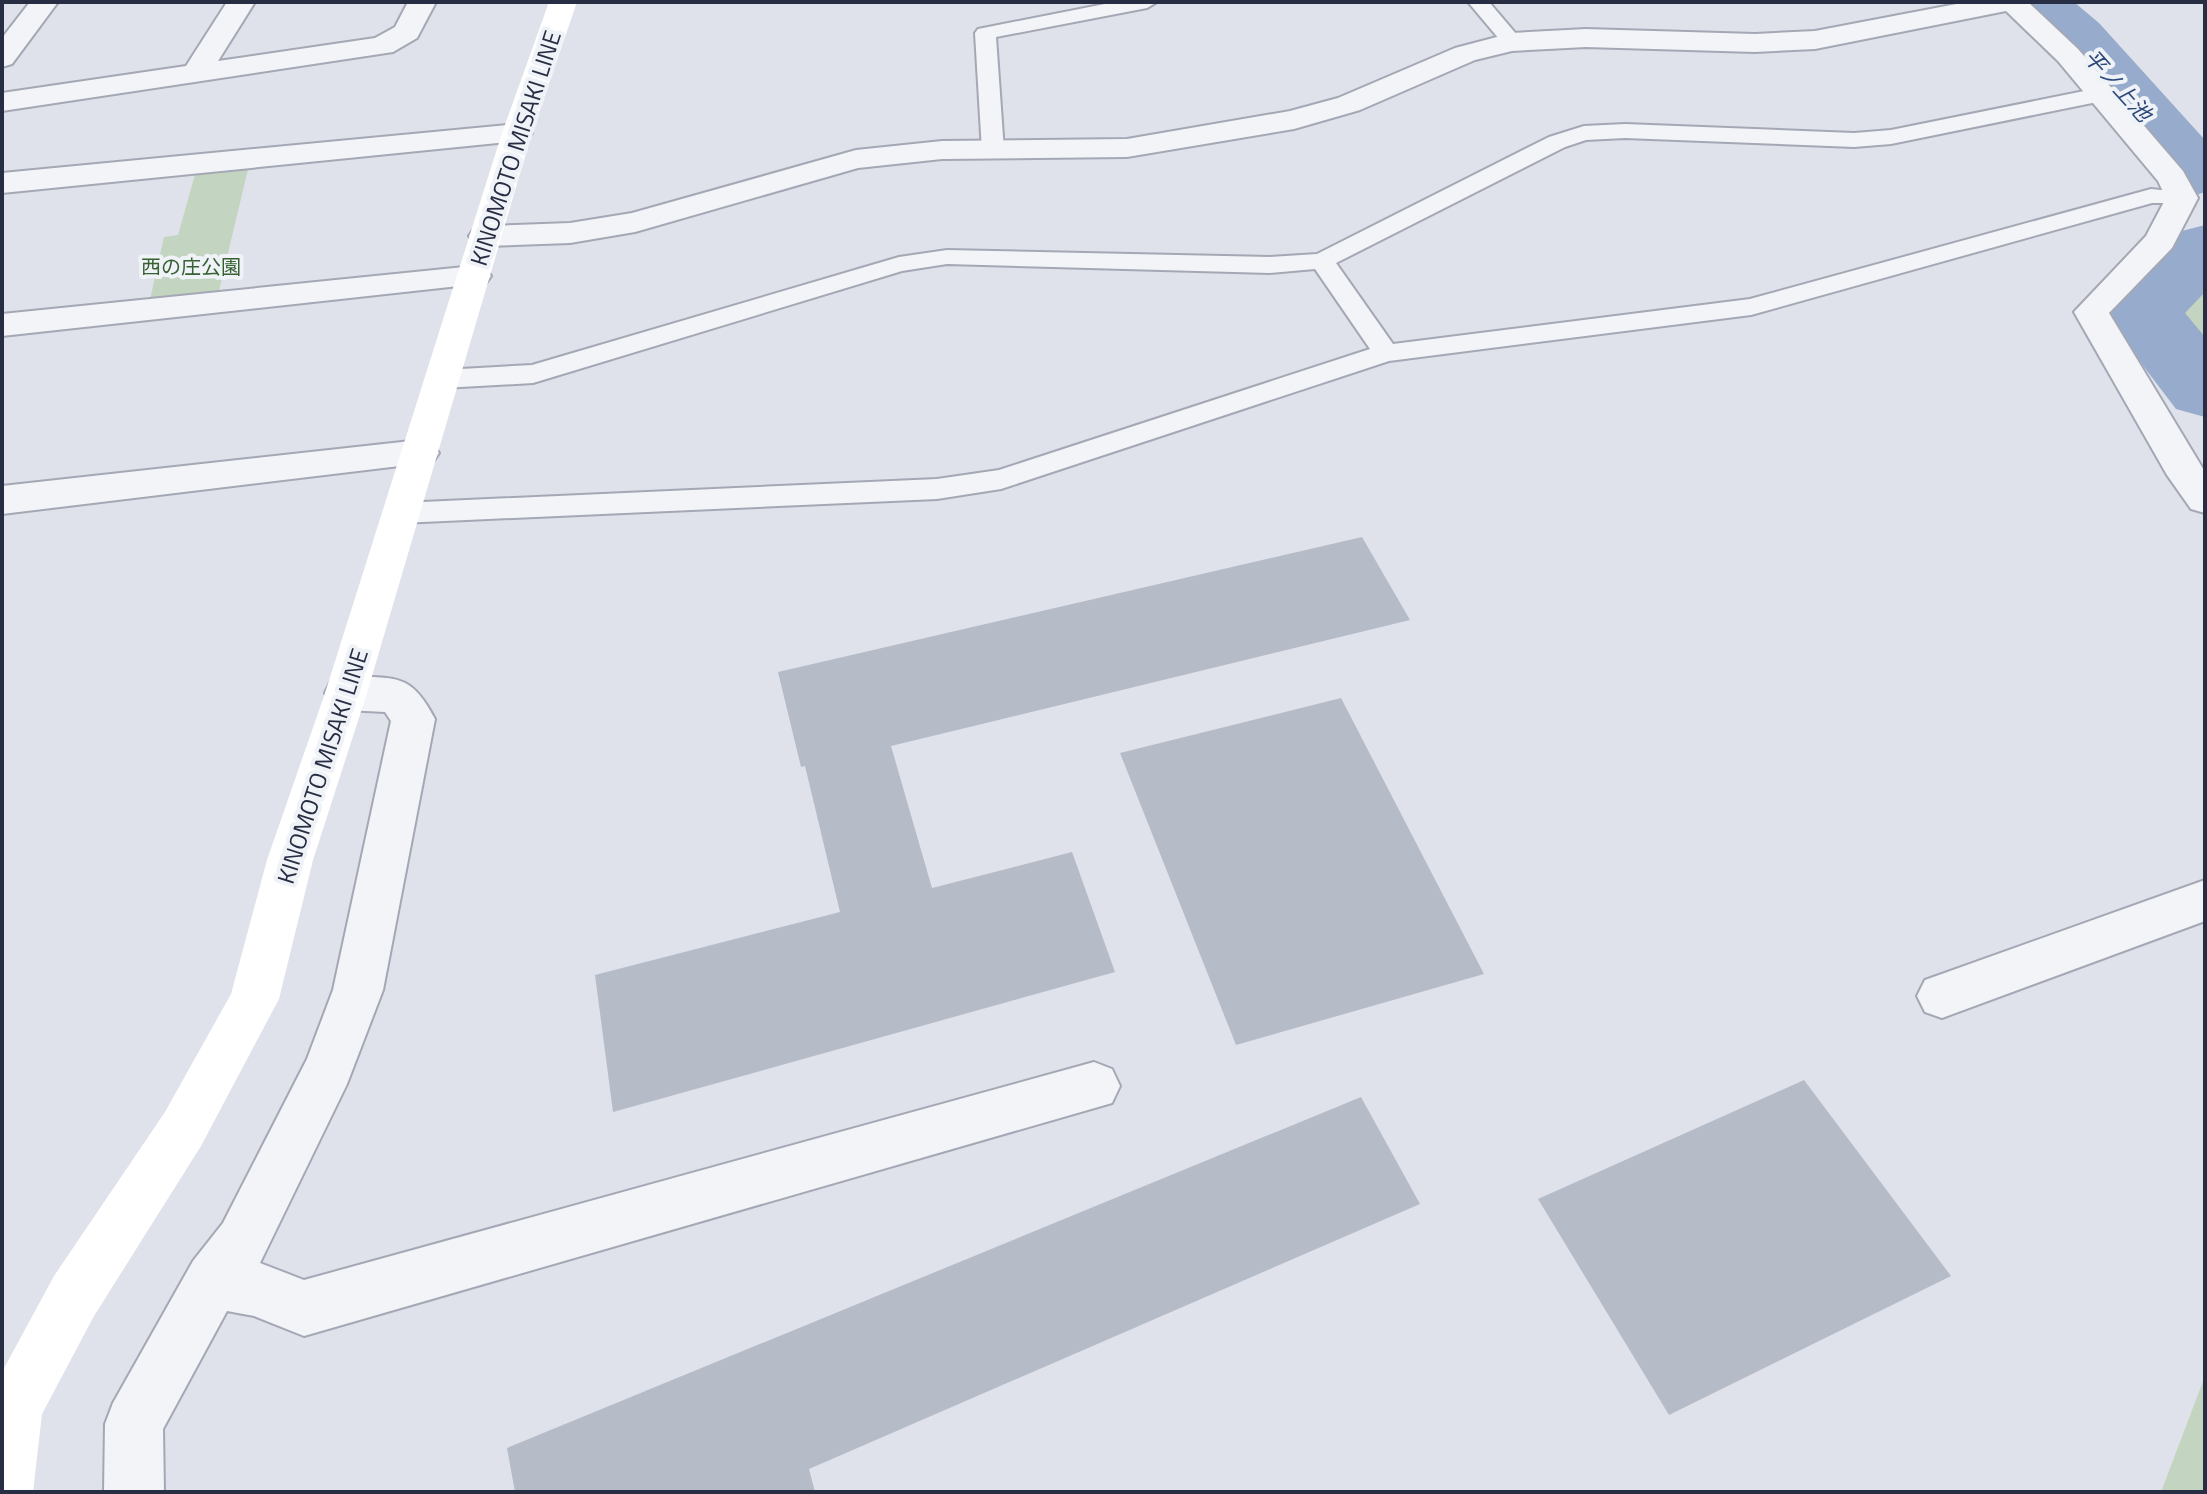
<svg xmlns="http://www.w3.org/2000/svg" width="2207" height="1494" font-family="'Titillium Web','Noto Sans JP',sans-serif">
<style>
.green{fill:#c3d5c0}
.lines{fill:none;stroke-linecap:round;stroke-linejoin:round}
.river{fill:#97accd;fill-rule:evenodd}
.building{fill:#b6bbc8}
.lane-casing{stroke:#a4a8b5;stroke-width:4}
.street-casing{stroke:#a4a8b5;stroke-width:4}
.lane{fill:#f3f4f8;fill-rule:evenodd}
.street{fill:#f3f4f8;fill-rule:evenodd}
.secondary{fill:#fff;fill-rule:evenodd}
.labels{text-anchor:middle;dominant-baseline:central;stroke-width:8;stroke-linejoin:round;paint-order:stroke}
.far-park-label{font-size:20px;fill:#376033;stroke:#eff2f7}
.far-water-label{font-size:22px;font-style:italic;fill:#2d487a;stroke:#eff2f7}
.street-label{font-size:24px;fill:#272e43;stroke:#eff2f7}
</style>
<rect width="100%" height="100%" fill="#dfe2ea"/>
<path class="green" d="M249,165L218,295L149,304L164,237L178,235L196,171Z
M2205,277V416L2150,296Z
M2205,1376V1492H2161Z"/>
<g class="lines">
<path class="river" d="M2003,2H2074L2099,23L2205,140V192L2196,195L2170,188L2053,51L2012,16Z
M2205,225V292L2185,313L2205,337V417L2176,409L2102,312L2113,294L2178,232Z"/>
</g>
<path class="building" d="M1362,537L1410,620L891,746L932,888L1072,852L1115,972L613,1112L595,975L840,912L805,766L801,767L778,672Z
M1341,698L1484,974L1236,1045L1120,753Z
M1804,1080L1951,1276L1669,1415L1538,1199Z
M1361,1097L1420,1204L809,1469L815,1492H515L507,1448Z"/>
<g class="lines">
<defs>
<path id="lane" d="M1115,2H1157L1147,8L996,37L1004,151L1001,156H985L982,151L975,33L978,29Z
M1468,2H1489L1523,42L1519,46H1505Z
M2099,88L2110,95L2107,100L1891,144L1854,147L1625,138L1586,140L1565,147L1336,263L1393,344L1750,299L2151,189L2190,193L2194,198L2190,203H2152L1751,315L1389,361L1001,489L937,499L401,523L391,520L387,513L391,506L401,503L937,479L999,470L1370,349L1315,269L1270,273L947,264L902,271L533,383L443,388L434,385L430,379L434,373L443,370L532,365L899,257L947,250L1270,257L1317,254L1549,137L1584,126L1625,124L1854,133L1891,130Z"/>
<path id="street" d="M30,2H58L12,64L2,67V38Z
M227,2H255L218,61L375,38L395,27L408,2H436L417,38L393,52L2,111V93L186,66Z
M1967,2H2028L2078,49L2183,171L2198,198L2172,248L2109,313L2205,472V513L2191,509L2167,475L2074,312L2146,236L2166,198L2158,181L2058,61L2006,11L1815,49L1755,52L1586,47L1512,51L1475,60L1360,110L1294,129L1127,157L942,159L858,168L635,232L570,243L486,246L474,243L469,236L474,229L486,226L570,223L632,213L856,150L942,141L1127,139L1290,111L1338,98L1455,48L1512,33L1586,29L1755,34L1815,31Z
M517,124L528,126L532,133L528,140L2,193V173Z
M474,266L486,269L491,276L486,283L2,336V314Z
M420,440L433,444L439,453L433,462L2,514V486Z
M346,676C395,679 410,671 435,719L383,990L347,1084L260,1263L304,1280L1094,1062L1112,1069L1120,1086L1112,1103L304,1336L254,1316L227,1311L163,1429L164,1492H104L105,1424L113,1403L193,1261L223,1223L307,1059L333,990L391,721L385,712L346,710L331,705L325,693L331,681Z
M2205,880V921L1942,1018L1925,1012L1917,996L1925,980Z"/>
</defs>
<use href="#lane" class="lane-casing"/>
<use href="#street" class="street-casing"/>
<use href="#lane" class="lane"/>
<use href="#street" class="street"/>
<path class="secondary" d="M549,2H577L532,133L367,693L313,860L279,999L201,1146L94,1316L42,1414L33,1492H2V1372L54,1276L165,1112L231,994L267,860L325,693L502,133Z"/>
</g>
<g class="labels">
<g class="far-park-label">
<text x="191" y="266">西の庄公園</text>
</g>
<g class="far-water-label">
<text transform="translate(2118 85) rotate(48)">平ノ上池</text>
</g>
<g class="street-label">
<text transform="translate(515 148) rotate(-72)">KINOMOTO MISAKI LINE</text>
<text transform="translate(322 766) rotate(-72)">KINOMOTO MISAKI LINE</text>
</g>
</g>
<rect width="2207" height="1494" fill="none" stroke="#272e43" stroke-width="8"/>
</svg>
